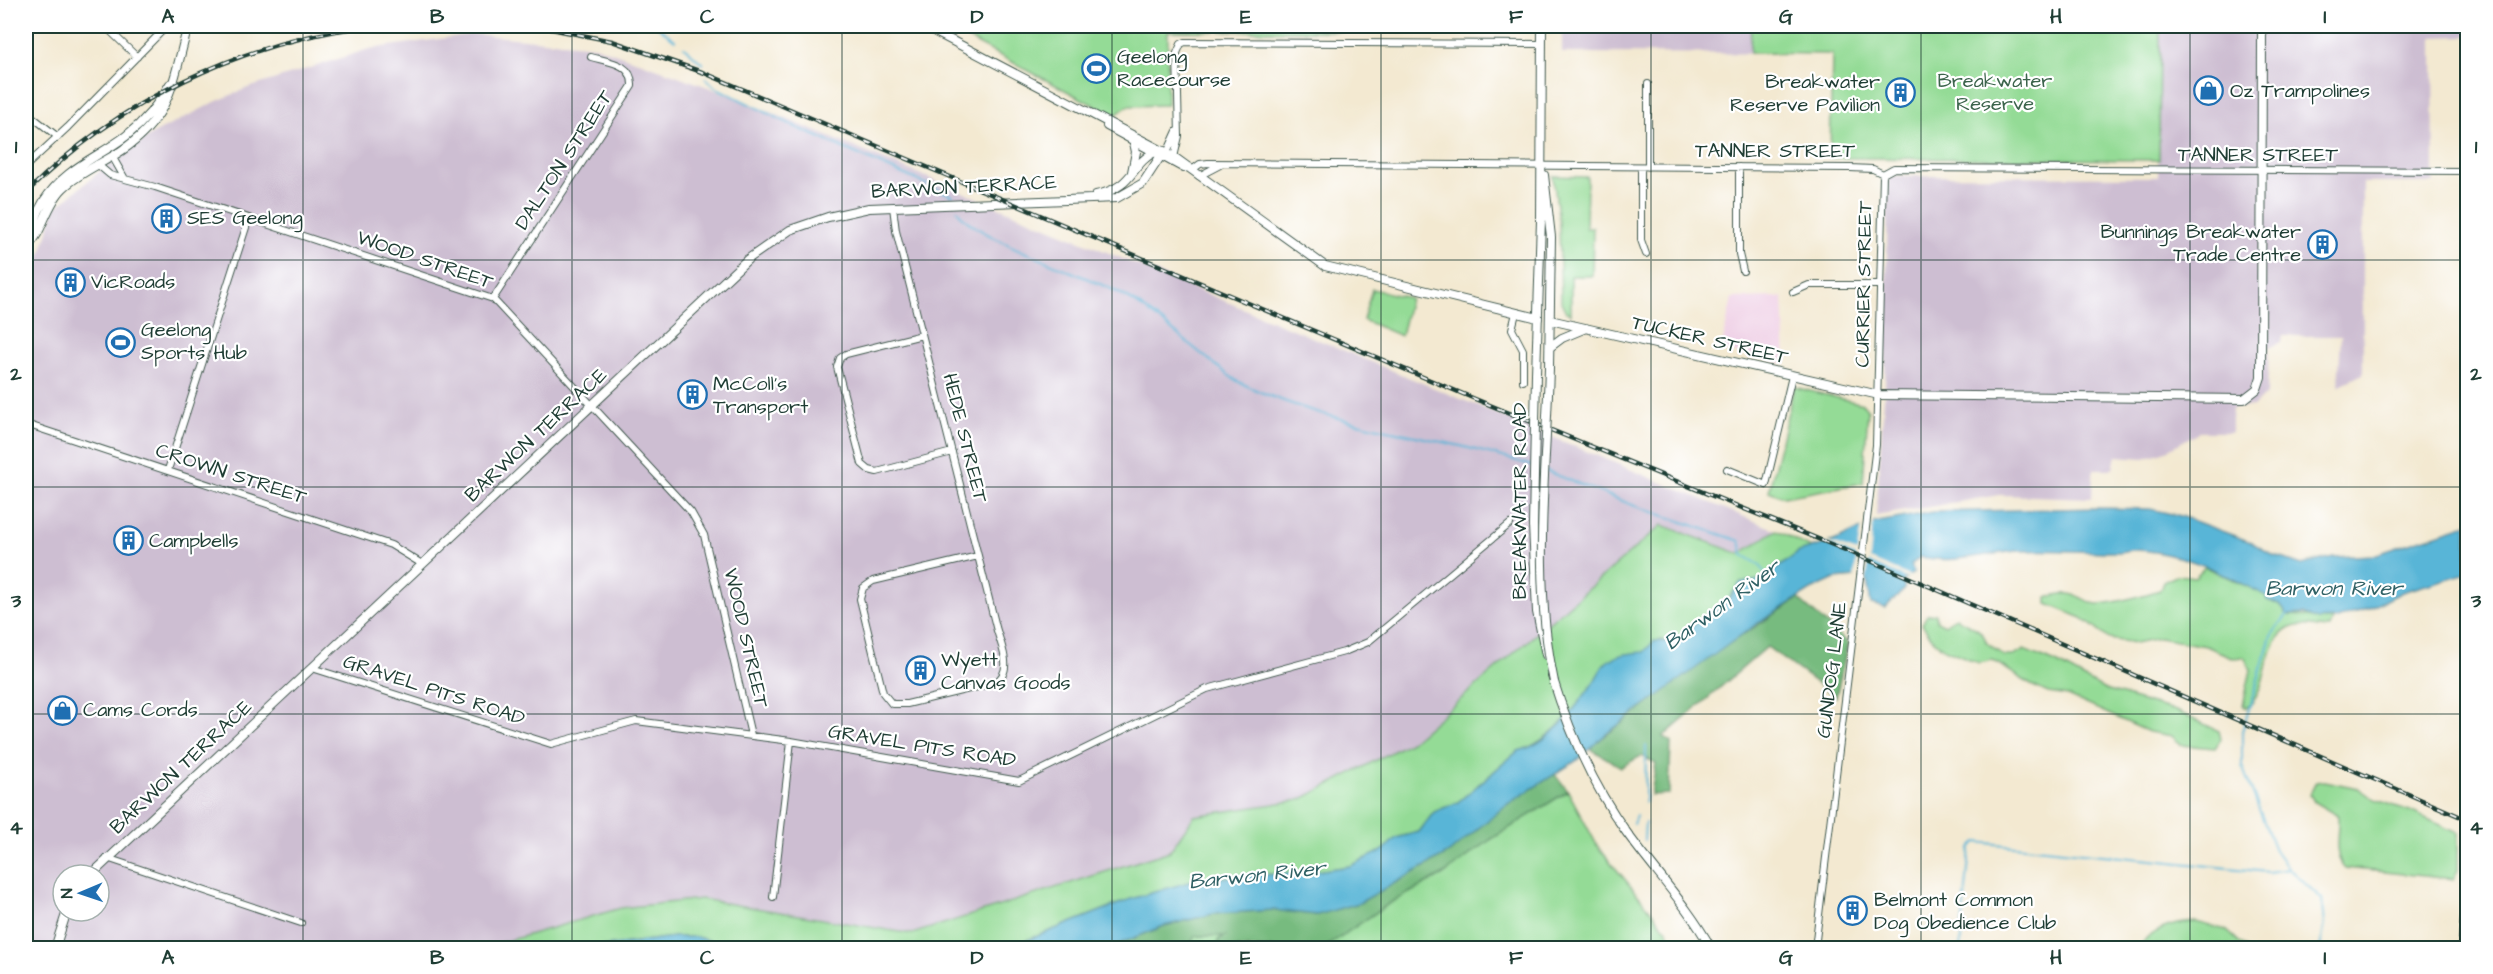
<svg xmlns="http://www.w3.org/2000/svg" width="2493" height="974" font-family="'Architects Daughter',sans-serif">
<style>
.built{fill:#efd0e6}
.industrial{fill:#cdbed2;fill-rule:evenodd}
.green{fill:#94db96;stroke:#5a8c65;stroke-width:1.5}
.forest{fill:#77bb7f;stroke:#4b7c5a;stroke-width:1.5}
.water{fill:#59b5d7;stroke:#3c7986;stroke-width:1.5}
.pier{fill:#f3e9d1}
.lines{fill:none;stroke-linecap:round;stroke-linejoin:round}
.stream{stroke:#59b5d7;stroke-width:2}
.minor-casing{stroke:#3f574c;stroke-width:8}
.tertiary-casing{stroke:#3f574c;stroke-width:10}
.secondary-casing{stroke:#3f574c;stroke-width:10}
.minor{stroke:#fff;stroke-width:6}
.tertiary{stroke:#fff;stroke-width:8}
.secondary{stroke:#fff;stroke-width:8}
.rail-casing{stroke:#1f3d34;stroke-width:4.5}
.rail{stroke:#fff;stroke-width:2;stroke-dasharray:7;stroke-linecap:butt}
.secondary-bridge-casing{stroke:#3f574c;stroke-width:10;stroke-linecap:butt}
.secondary-bridge{stroke:#fff;stroke-width:8}
.grid{fill:none;stroke:#1f3d34;stroke-width:1.5;stroke-opacity:0.55}
.labels{text-anchor:middle;dominant-baseline:central;stroke-width:4.5;stroke-linejoin:round;paint-order:stroke}
.poi-label{font-size:20px;fill:#1f3d34;stroke:#fff;text-anchor:start}
.park-label{font-size:20px;fill:#3c644c;stroke:#fff}
.street-label{font-size:20px;fill:#1f3d34;stroke:#fff}
.water-label{font-size:21px;font-style:italic;fill:#306165;stroke:#fff}
.neatline{fill:none;stroke:#1f3d34;stroke-width:2}
.grid-label{font-size:20px;text-anchor:middle;font-weight:bold;fill:#1f3d34}
</style>
<rect width="100%" height="100%" fill="#fff"/>
<filter id="ink" filterUnits="userSpaceOnUse"><feTurbulence type="fractalNoise" baseFrequency=".0167" numOctaves="2"/><feDisplacementMap in="SourceGraphic" scale="12" xChannelSelector="R" yChannelSelector="G"/><feConvolveMatrix kernelMatrix="1 2 1 2 8 2 1 2 1" color-interpolation-filters="sRGB"/></filter>
<filter id="wash" filterUnits="userSpaceOnUse"><feTurbulence type="fractalNoise" baseFrequency=".008" numOctaves="4" result="noise"/><feDisplacementMap in="SourceGraphic" scale="24" xChannelSelector="R" yChannelSelector="G"/><feGaussianBlur stdDeviation="1.35" result="paint"/><feColorMatrix in="noise" values="0 0 0 0 0 0 0 0 0 0 0 0 0 0 0 0 0 1.4 0 .05"/><feComposite in="paint" operator="in"/></filter>
<g filter="url(#wash)">
<rect width="100%" height="100%" fill="#f3e9d1"/>
<path class="built" d="M1783,297L1786,364L1721,350L1732,298Z"/>
<path class="industrial" d="M1562,26H1872L1832,54L1562,53Z
M1902,26H2467V36L2433,37L2434,183H2363V374L2338,386L2341,336H2283L2282,342L2269,347L2267,393L2254,406L2232,408V432H2199L2166,451L2144,458L2116,456L2113,469H2093L2092,498L1999,495L1876,516L1885,385L1888,176L2158,177L2160,27Z
M474,34L595,46L719,91L1776,530L1740,554L1662,525L1411,742L1300,800L1194,816L1170,851L912,934L701,899L483,948H26V249L41,254L55,208L115,159L153,134L215,102L245,89L369,49ZM63,875H99V911H63Z"/>
<path class="green" d="M944,26H1533V31H1168L1167,105L1128,106L1114,116Z
M1751,26L2160,27L2159,160L1830,158L1832,54L1750,53Z
M1553,176L1587,177L1586,228H1593L1592,276H1571V314L1566,312L1561,302L1559,222Z
M1372,289L1410,298L1401,336L1363,320Z
M1794,387L1863,404L1868,410L1863,483L1784,497L1769,491Z
M1662,525L1740,554L1776,530L1811,548L1825,544L1854,577L1845,578L1799,552L1761,581L1741,582L1725,604L1692,626L1682,638L1674,642L1660,640L1644,653L1605,663C1592,693 1550,744 1518,751L1458,802L1434,812L1419,832L1396,838L1384,850L1350,866L1303,873L1234,876L1192,881L1131,899L1007,948H738L696,937H674L591,948H483L621,908L701,899L912,934L1170,851L1194,816L1300,800L1411,742Z
M2205,567L2266,595L2267,600L2280,605L2288,615C2304,614 2317,621 2333,620L2330,628C2319,628 2307,624 2296,626C2260,635 2272,691 2246,708L2243,705L2251,670L2244,657L2234,658L2206,646L2159,638L2135,643L2109,639L2082,618L2047,604V598C2077,585 2085,606 2100,604C2120,602 2141,596 2160,590L2163,582L2178,575L2195,577Z
M1936,614L1937,621L1945,625L1956,617C1967,626 1983,627 1986,642L2004,656H2014L2024,650L2056,663L2105,690L2176,711L2219,731L2221,739L2215,748L2181,745L2172,736L2149,732L2068,696L2048,693L2031,685L1993,660L1979,663L1947,650L1935,642L1922,624L1927,615Z
M2325,781L2358,788L2374,799L2410,811L2458,833V870L2453,879L2345,868C2332,856 2339,833 2338,816L2314,802L2310,794L2316,782Z
M1568,791L1598,847L1667,930L1676,948H1324L1390,903L1443,875L1490,840Z
M2196,922L2226,930L2246,948H2138C2153,929 2172,923 2196,922Z
M1245,935L1281,948H1135L1197,936Z"/>
<path class="forest" d="M1798,599L1848,643L1836,697L1767,647L1663,737L1671,742L1669,794L1651,795L1656,763L1641,756L1621,767L1589,748L1719,650Z
M1555,774L1568,791L1490,840L1443,875L1390,903L1324,948H1218V940L1225,936H1195L1189,948H1109L1164,926L1213,914L1273,910L1317,915L1359,903L1449,853L1506,805Z"/>
<path class="water" d="M2099,508L2150,509L2181,516L2251,542L2273,555L2302,565L2333,557L2374,555L2467,524V573L2402,592L2375,606L2337,619L2317,620L2304,614L2288,615L2280,605L2267,600L2265,595C2238,582 2211,566 2182,558C2167,554 2148,549 2132,550C2128,550 2123,552 2119,552C2085,552 2052,549 2018,551C1983,554 1954,564 1920,557L1911,565L1914,572L1903,581L1905,589L1885,608L1871,604L1866,576L1835,579L1811,590L1755,625L1606,734L1576,761L1506,805L1449,853L1359,903L1317,915L1273,910L1213,914L1164,926L1109,948H1007L1131,899L1192,881L1234,876L1303,873L1350,866L1384,850L1396,838L1419,832L1434,812L1458,802L1518,751C1550,744 1575,709 1593,683C1597,677 1602,665 1608,661C1619,654 1632,653 1644,652L1654,641L1674,642L1682,638L1692,626L1725,604L1741,582L1761,581L1799,552L1834,541L1873,523L1933,512Z
M674,937H696L738,948H591Z"/>
<path class="pier" d="M1870,521L1873,522L1870,559L1912,577L1910,580L1869,562L1866,582L1864,579L1854,580L1856,559L1854,555L1822,542L1826,541L1857,552L1861,525Z"/>
<g class="lines">
<path class="stream" d="M657,26L675,40
M684,47L703,64
M706,78L715,87L800,129L953,196
M957,210C971,237 1086,275 1117,292C1152,310 1181,339 1212,362C1221,369 1230,378 1241,383C1332,428 1437,434 1532,466
M1546,471L1635,506L1740,541L1743,555L1760,565L1767,578
M2289,612L2271,636L2242,732V766L2275,850L2289,869L2322,899L2325,923L2320,948
M1645,802L1646,746
M1633,824L1636,816
M1644,840L1645,823
M1960,948L1970,849L1976,842L2268,872L2289,869"/>
</g>
</g>
<g filter="url(#ink)">
<g class="lines">
<defs>
<path id="minor" d="M105,26L137,57
M26,112L58,137
M1167,153L1177,131
M112,156L124,177
M1174,157L1179,136L1177,53L1181,44L1185,42L1541,44
M97,164L110,175L155,187L493,299L691,512L704,535L751,735
M26,166L68,127L167,26
M1641,167V240L1646,254
M1648,167V84
M1739,167V254L1743,271
M1192,170L1200,164L1208,163L1850,168L1873,169L1883,174
M1883,174L1894,168L2468,171
M1199,176L1220,165
M893,207L896,231L996,627C1001,646 1015,672 994,683L907,704H892L883,693L860,599L863,588L873,581L978,556
M1793,292L1809,285H1880
M493,299L632,86C633,63 609,62 591,57
M1516,313L1512,329L1523,350V381
M922,335L846,354L840,358L837,367L862,464L869,470L877,472L952,452
M26,424L391,545L422,564
M1727,469L1766,485L1792,376
M168,470L249,218
M312,668L551,744L636,721L791,741L1019,781L1207,689L1344,652L1368,642L1510,524
M107,858L301,923
M773,897L791,741
M1815,948L1876,445L1883,174
M2461,948L2468,876"/>
<path id="tertiary" d="M924,26L1174,157L1325,266L1538,318
M1107,126L1184,168
M1132,172L1136,152L1134,143
M1096,195C1135,187 1130,164 1155,152
M1550,320L1879,395L2244,399L2257,389L2261,377L2262,26
M1550,347L1562,338L1586,328
M91,875L748,259L790,230L828,217L869,208L1117,198L1143,183L1164,151
M55,948L67,911"/>
<path id="secondary" d="M1544,175L1551,237L1549,368
M30,243C42,233 47,203 63,188C80,172 101,164 121,151C172,117 173,80 188,26
M26,257C32,238 32,220 44,201C64,169 97,158 126,136C144,122 159,104 170,84
M1536,374L1541,220L1542,26
M1533,525L1537,612L1546,655
M1552,676C1569,732 1593,786 1627,833C1655,872 1688,906 1711,948"/>
</defs>
<use href="#minor" class="minor-casing"/>
<use href="#tertiary" class="tertiary-casing"/>
<use href="#secondary" class="secondary-casing"/>
<use href="#minor" class="minor"/>
<use href="#tertiary" class="tertiary"/>
<use href="#secondary" class="secondary"/>
<defs>
<path id="rail" d="M536,26L612,41L702,72L1475,399L1850,552L2468,820
M26,193C118,101 241,41 370,26"/>
</defs>
<use href="#rail" class="rail-casing"/>
<use href="#rail" class="rail"/>
<defs>
<path id="secondary-bridge" d="M1549,368C1546,472 1532,578 1554,682
M1533,525L1536,374"/>
</defs>
<use href="#secondary-bridge" class="secondary-bridge-casing"/>
<use href="#secondary-bridge" class="secondary-bridge"/>
</g>
</g>
<path class="grid" d="M303,26V948M572,26V948M842,26V948M1112,26V948M1381,26V948M1651,26V948M1921,26V948M2190,26V948M26,260H2468M26,487H2468M26,714H2468"/>
<defs>
<symbol id="stadium-ring" viewBox="-11 -11 22 22"><circle r="9.5" fill="#fff" stroke="#1f6fb2" stroke-width="1.5"/><path d="M0-5a6.5 5 0 1 0 0 10a6.5 5 0 1 0 0-10ZM-3.5-1.8h7v3.6h-7Z" fill="#1f6fb2"/></symbol>
<symbol id="shop-ring" viewBox="-11 -11 22 22"><circle r="9.5" fill="#fff" stroke="#1f6fb2" stroke-width="1.5"/><path d="M-5-2.5h2.3a2.7 3.5 0 0 1 5.4 0H5L5.5 6h-11ZM-1.5-2.5h3a1.5 2.3 0 0 0-3 0Z" fill="#1f6fb2"/></symbol>
<symbol id="building-ring" viewBox="-11 -11 22 22"><circle r="9.5" fill="#fff" stroke="#1f6fb2" stroke-width="1.5"/><path d="M-4-6H4V6H1V3H-1V6H-4ZM-2.5-4.3h1.7v1.8h-1.7ZM.8-4.3h1.7v1.8H.8ZM-2.5-1h1.7V.8h-1.7ZM.8-1h1.7V.8H.8Z" fill="#1f6fb2"/></symbol>
</defs>
<g fill-rule="evenodd">
<use href="#stadium-ring" x="1080" y="52" width="33" height="33"/>
<use href="#shop-ring" x="2192" y="74" width="33" height="33"/>
<use href="#building-ring" x="1884" y="76" width="33" height="33"/>
<use href="#building-ring" x="150" y="202" width="33" height="33"/>
<use href="#building-ring" x="2306" y="228" width="33" height="33"/>
<use href="#building-ring" x="54" y="266" width="33" height="33"/>
<use href="#stadium-ring" x="104" y="326" width="33" height="33"/>
<use href="#building-ring" x="676" y="378" width="33" height="33"/>
<use href="#building-ring" x="112" y="524" width="33" height="33"/>
<use href="#building-ring" x="904" y="654" width="33" height="33"/>
<use href="#shop-ring" x="46" y="694" width="33" height="33"/>
<use href="#building-ring" x="1836" y="894" width="33" height="33"/>
</g>
<g class="labels">
<g class="poi-label">
<text x="1117" y="57">Geelong<tspan x="1117" dy="23">Racecourse</tspan></text>
<text x="1880" y="82" text-anchor="end">Breakwater<tspan x="1880" dy="23">Reserve Pavilion</tspan></text>
<text x="2230" y="91">Oz Trampolines</text>
<text x="187" y="218">SES Geelong</text>
<text x="2301" y="232" text-anchor="end">Bunnings Breakwater<tspan x="2301" dy="23">Trade Centre</tspan></text>
<text x="91" y="282">VicRoads</text>
<text x="141" y="330">Geelong<tspan x="141" dy="23">Sports Hub</tspan></text>
<text x="713" y="384">McColl's<tspan x="713" dy="23">Transport</tspan></text>
<text x="149" y="541">Campbells</text>
<text x="941" y="660">Wyett<tspan x="941" dy="23">Canvas Goods</tspan></text>
<text x="83" y="710">Cams Cords</text>
<text x="1874" y="900">Belmont Common<tspan x="1874" dy="23">Dog Obedience Club</tspan></text>
</g>
<g class="park-label">
<text x="1995" y="81">Breakwater<tspan x="1995" dy="23">Reserve</tspan></text>
</g>
<g class="street-label">
<text x="1775" y="151">TANNER STREET</text>
<text x="2258" y="155">TANNER STREET</text>
<text transform="translate(564 160) rotate(-57)">DALTON STREET</text>
<text transform="translate(964 187) rotate(-3)">BARWON TERRACE</text>
<text transform="translate(425 260) rotate(19)">WOOD STREET</text>
<text transform="translate(1864 284) rotate(-89)">CURRIER STREET</text>
<text transform="translate(1710 340) rotate(13)">TUCKER STREET</text>
<text transform="translate(536 435) rotate(-43)">BARWON TERRACE</text>
<text transform="translate(965 438) rotate(76)">HEDE STREET</text>
<text transform="translate(231 474) rotate(18)">CROWN STREET</text>
<text transform="translate(1520 501) rotate(-90)">BREAKWATER ROAD</text>
<text transform="translate(746 638) rotate(77)">WOOD STREET</text>
<text transform="translate(1832 670) rotate(-83)">GUNDOG LANE</text>
<text transform="translate(434 690) rotate(18)">GRAVEL PITS ROAD</text>
<text transform="translate(922 746) rotate(9)">GRAVEL PITS ROAD</text>
<text transform="translate(181 767) rotate(-43)">BARWON TERRACE</text>
</g>
<g class="water-label">
<text x="2334" y="588">Barwon River</text>
<text transform="translate(1722 605) rotate(-36)">Barwon River</text>
<text transform="translate(1257 875) rotate(-6)">Barwon River</text>
</g>
</g>
<rect width="2493" height="974" fill="none" stroke="#fff" stroke-width="66"/>
<g transform="translate(81 893) rotate(268)"><circle r="28" fill="#ffffff" stroke="#a5b1ae" stroke-width="1.5"/>
<path d="M0-4.5L10 22L0 15L-10 22Z" fill="#1f6fb2"/>
<text y="-9" font-size="16" font-weight="bold" text-anchor="middle" fill="#1f3d34">N</text>
</g>
<rect x="33" y="33" width="2427" height="908" class="neatline"/>
<g class="grid-label">
<text x="168" y="23">A</text>
<text x="437" y="23">B</text>
<text x="707" y="23">C</text>
<text x="977" y="23">D</text>
<text x="1246" y="23">E</text>
<text x="1516" y="23">F</text>
<text x="1786" y="23">G</text>
<text x="2056" y="23">H</text>
<text x="2325" y="23">I</text>
<text x="16" y="153">1</text>
<text x="2476" y="153">1</text>
<text x="16" y="380">2</text>
<text x="2476" y="380">2</text>
<text x="16" y="607">3</text>
<text x="2476" y="607">3</text>
<text x="16" y="834">4</text>
<text x="2476" y="834">4</text>
<text x="168" y="964">A</text>
<text x="437" y="964">B</text>
<text x="707" y="964">C</text>
<text x="977" y="964">D</text>
<text x="1246" y="964">E</text>
<text x="1516" y="964">F</text>
<text x="1786" y="964">G</text>
<text x="2056" y="964">H</text>
<text x="2325" y="964">I</text>
</g>
</svg>
